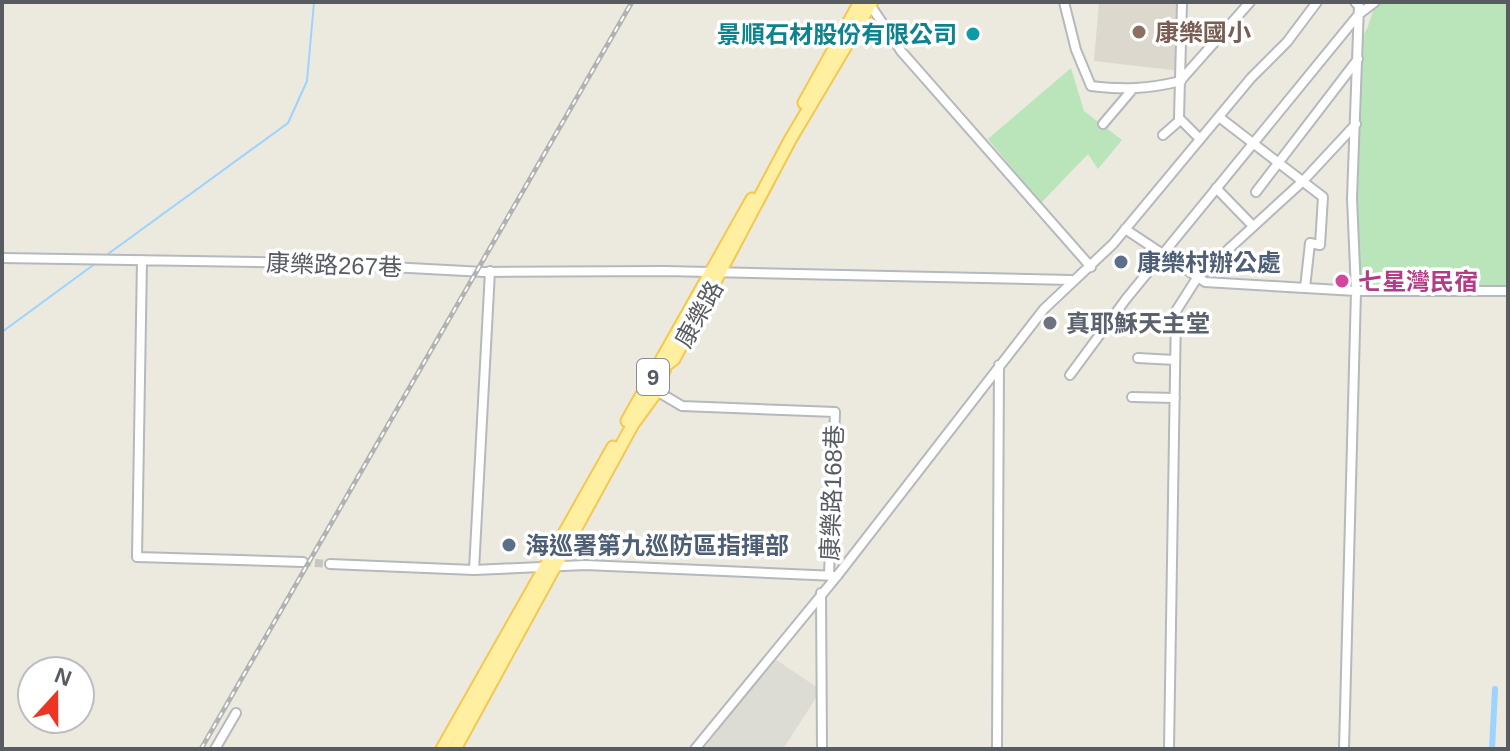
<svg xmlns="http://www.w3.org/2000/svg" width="1510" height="751" font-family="Helvetica,'Noto Sans TC',sans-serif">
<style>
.industrial{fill:#dcdbd4}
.education{fill:#dcd8ce}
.green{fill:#bae5ba}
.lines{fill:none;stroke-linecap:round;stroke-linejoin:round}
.stream{stroke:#9cd3ff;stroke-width:2}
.canal{stroke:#9cd3ff;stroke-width:6}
.minor-tunnel{stroke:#c7c6c0;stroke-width:8;stroke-dasharray:8 4;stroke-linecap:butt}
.minor-casing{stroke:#b5b8bd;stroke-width:12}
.major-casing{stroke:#f5c74f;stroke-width:15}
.minor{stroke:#fff;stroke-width:8}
.major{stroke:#fff0a1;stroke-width:11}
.rail-casing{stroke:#b1b2b2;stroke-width:5}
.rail{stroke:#fff;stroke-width:2;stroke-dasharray:6;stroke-linecap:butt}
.education-dot{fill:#8d6e63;stroke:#fff;stroke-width:3}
.culture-dot{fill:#0f9aa8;stroke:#fff;stroke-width:3}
.service-dot{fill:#5c6f8a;stroke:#fff;stroke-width:3}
.hotel-dot{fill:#d1479c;stroke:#fff;stroke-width:3}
.worship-dot{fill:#6b7280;stroke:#fff;stroke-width:3}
.labels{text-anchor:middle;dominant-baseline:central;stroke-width:7;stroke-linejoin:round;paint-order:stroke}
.shield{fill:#fff;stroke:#8a8d90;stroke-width:2}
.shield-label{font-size:22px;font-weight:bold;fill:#585c61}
.education-label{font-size:24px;font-weight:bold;fill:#785e54;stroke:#fff;text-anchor:start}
.culture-label{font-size:24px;font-weight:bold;fill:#0d838f;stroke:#fff;text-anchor:end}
.service-label{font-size:24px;font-weight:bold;fill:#4e5e75;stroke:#fff;text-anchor:start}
.street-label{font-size:24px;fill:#585c61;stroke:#fff}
.hotel-label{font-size:24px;font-weight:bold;fill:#b23c85;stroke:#fff;text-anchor:start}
.worship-label{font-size:24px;font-weight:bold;fill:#5b616d;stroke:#fff;text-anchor:start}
</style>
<rect width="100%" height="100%" fill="#ece9df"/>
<path class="industrial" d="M772,657L821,690L783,749H704Z"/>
<path class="education" d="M1099,2H1183L1180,71L1094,61Z"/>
<path class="green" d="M1376,2H1508V286L1357,285L1352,281L1359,41L1367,29Z
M1071,68L1084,111L1122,140L1098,169L1088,154L1041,203L988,139Z"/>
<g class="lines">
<path class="stream" d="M108,254L288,123L307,81L314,2
M2,332L96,263"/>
<path class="canal" d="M1492,749L1495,689"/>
<path class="minor-tunnel" d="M303,562L330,564"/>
<defs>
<path id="minor" d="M1064,2L1076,50L1091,86C1124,90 1148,89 1181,81
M1182,2L1179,118L1200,139
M869,3L901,51L1091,267
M1181,80L1250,2
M1219,117L1323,197L1320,245L1310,243L1305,288
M1103,124L1131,91
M1163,135L1179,121
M1216,188L1252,225
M1256,192L1358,59
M1125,229L1205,282L1356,291H1508
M2,258L316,263L484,272L665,271L1071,280
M142,260L137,557L303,562
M1138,358L1175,360
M1070,375L1126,299L1359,14L1375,2
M655,390L682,406L835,412L829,575
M1132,397L1175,398
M330,564L474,570L585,565L837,576
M474,570L490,271
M821,593L822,749
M215,749L236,713
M695,749L837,576L1044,309L1113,244L1251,78L1287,42L1317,2
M997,749L999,365
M1169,749L1176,311L1197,278L1303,181L1356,124
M1344,749L1356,291L1352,198L1359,6L1355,2"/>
<path id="major" d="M804,103L860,2
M627,421L752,199
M442,749L613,447
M455,749L633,424L657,391L666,365L674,359L790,140L872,2"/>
</defs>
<use href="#minor" class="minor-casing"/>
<use href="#major" class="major-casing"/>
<use href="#minor" class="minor"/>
<use href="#major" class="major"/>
<defs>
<path id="rail" d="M201,749L632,2"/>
</defs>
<use href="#rail" class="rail-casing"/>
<use href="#rail" class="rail"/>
</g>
<circle class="education-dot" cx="1139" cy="32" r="8"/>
<circle class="culture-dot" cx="973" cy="34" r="8"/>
<g class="service-dot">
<circle cx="1121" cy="262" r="8"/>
<circle cx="509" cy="545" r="8"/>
</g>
<circle class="hotel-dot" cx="1342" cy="281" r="8"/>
<circle class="worship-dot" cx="1050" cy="323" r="8"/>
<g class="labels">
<rect class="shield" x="637" y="359" width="32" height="36" rx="6"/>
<g class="shield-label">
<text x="653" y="377">9</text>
</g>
<g class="education-label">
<text x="1155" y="32">康樂國小</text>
</g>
<g class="culture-label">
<text x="957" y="34">景順石材股份有限公司</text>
</g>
<g class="service-label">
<text x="1137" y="262">康樂村辦公處</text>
<text x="525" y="545">海巡署第九巡防區指揮部</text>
</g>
<g class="street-label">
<text transform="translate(334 265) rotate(2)">康樂路267巷</text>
<text transform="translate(699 314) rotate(-61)">康樂路</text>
<text transform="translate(832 493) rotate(-88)">康樂路168巷</text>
</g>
<g class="hotel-label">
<text x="1358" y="281">七星灣民宿</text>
</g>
<g class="worship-label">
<text x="1066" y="323">真耶穌天主堂</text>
</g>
</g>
<rect width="1510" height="751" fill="none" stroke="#585c61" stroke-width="8"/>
<g transform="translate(56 695) rotate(21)"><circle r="38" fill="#ffffff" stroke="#bcbec0" stroke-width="2"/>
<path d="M0-6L14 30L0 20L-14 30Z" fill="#ee3423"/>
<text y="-12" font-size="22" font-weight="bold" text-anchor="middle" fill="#585c61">N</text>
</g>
</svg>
